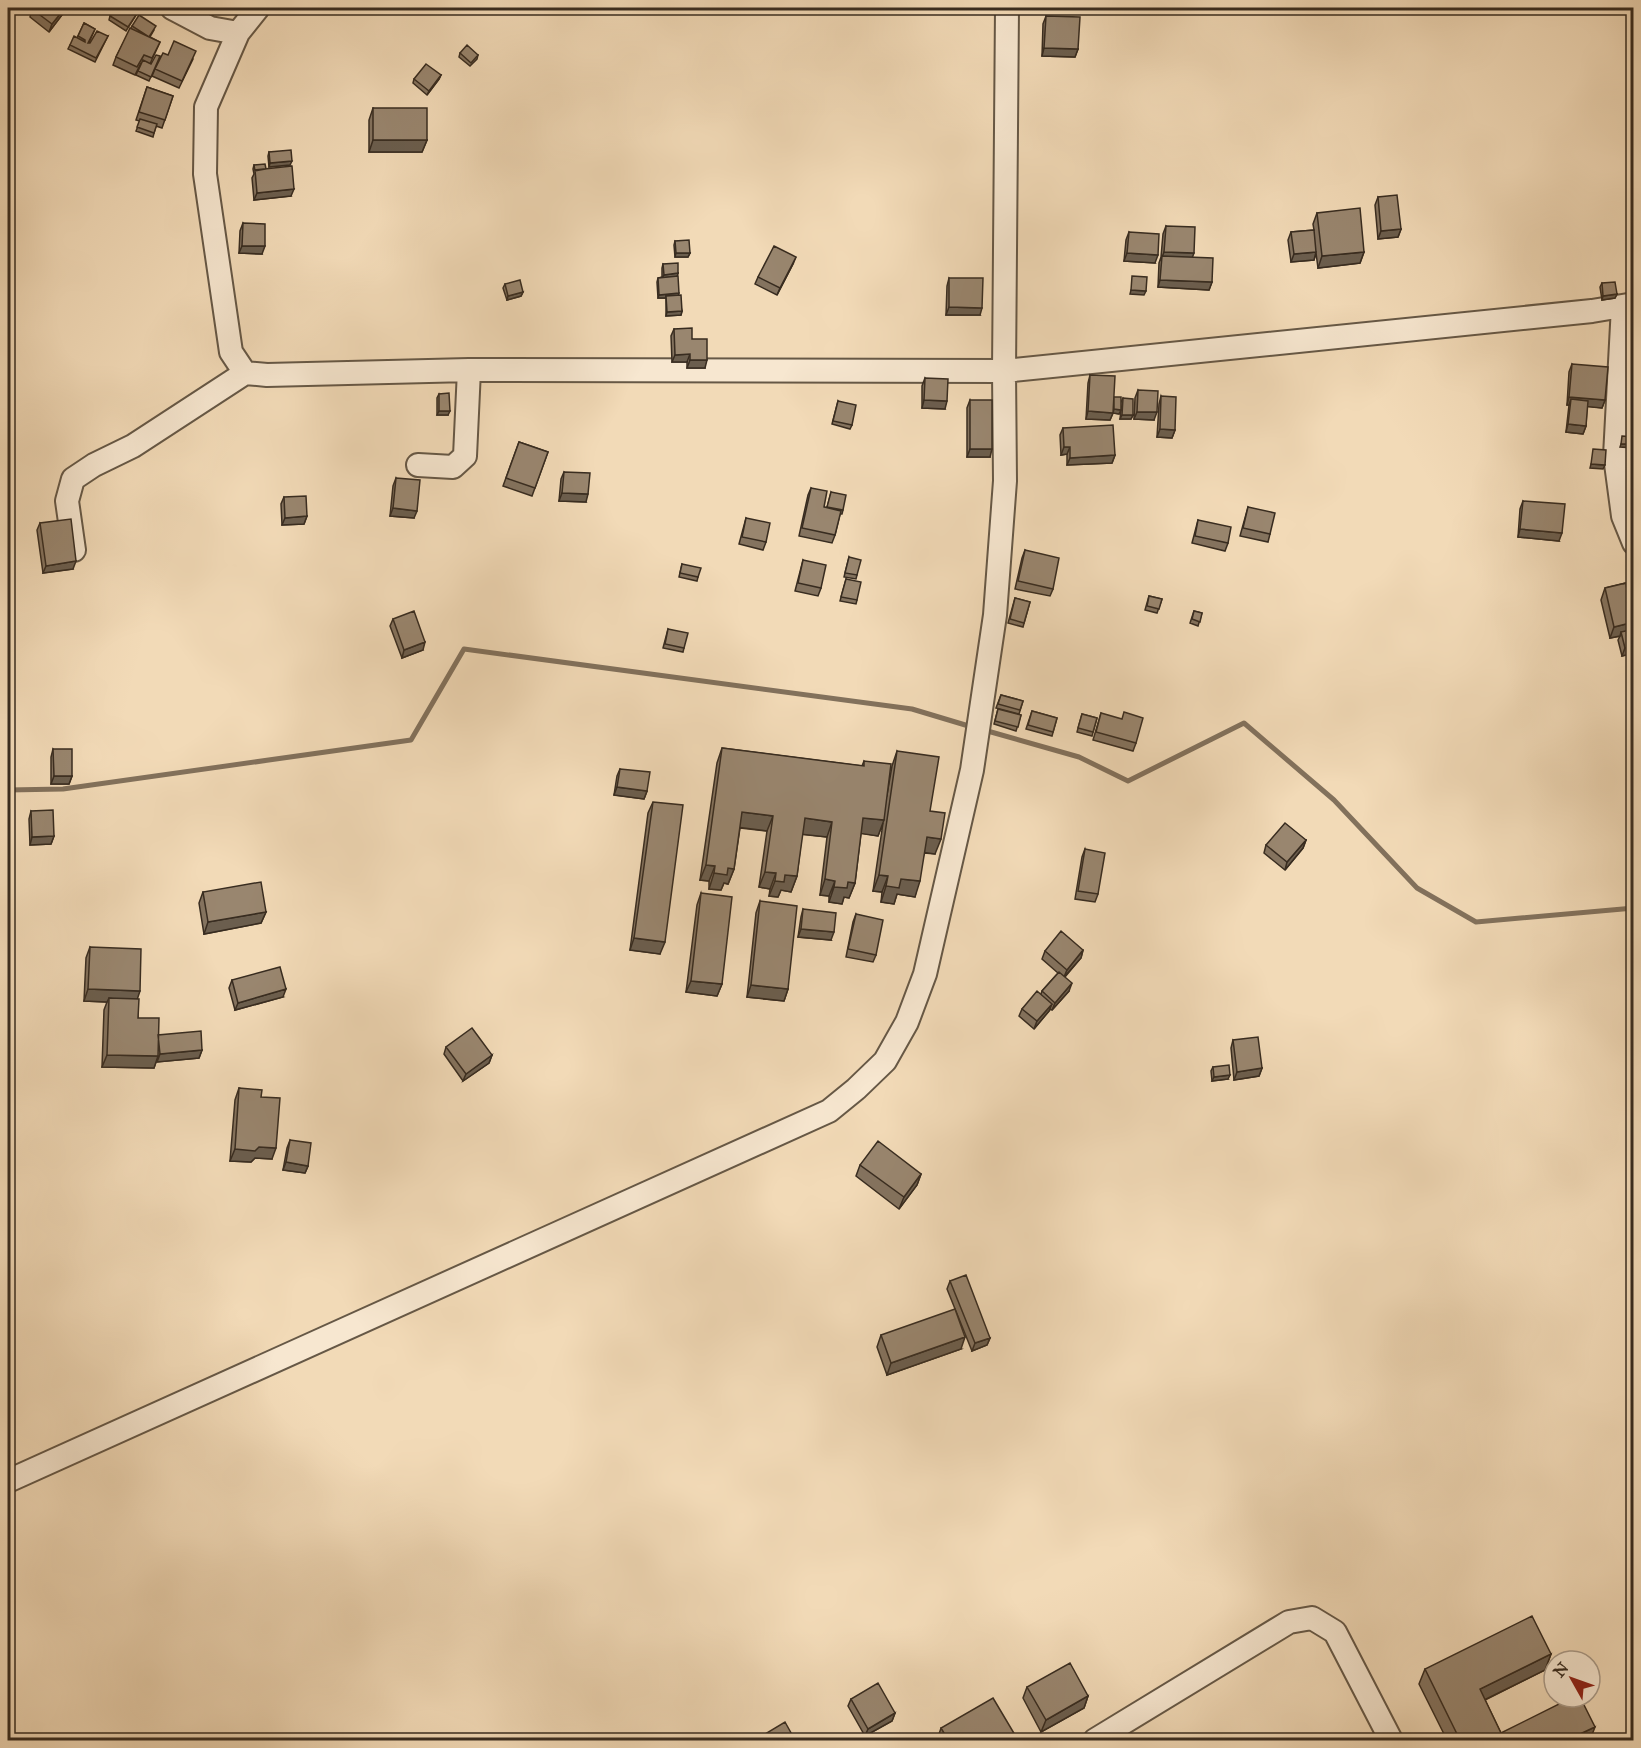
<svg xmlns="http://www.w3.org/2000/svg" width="1641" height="1748" font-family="'IM FELL Great Primer',serif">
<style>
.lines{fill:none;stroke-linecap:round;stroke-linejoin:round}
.stream{stroke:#82715c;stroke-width:5}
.minor-casing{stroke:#665846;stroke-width:26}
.minor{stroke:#f7e7d0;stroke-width:22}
.wall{fill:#84735f;stroke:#382c20;stroke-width:1.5}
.shaded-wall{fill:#6b5e4e;stroke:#382c20;stroke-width:1.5}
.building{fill:#99866f;stroke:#382c20;stroke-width:1.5}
</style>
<rect width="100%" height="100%" fill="#f2dab7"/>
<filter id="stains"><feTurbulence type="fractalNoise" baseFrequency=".00333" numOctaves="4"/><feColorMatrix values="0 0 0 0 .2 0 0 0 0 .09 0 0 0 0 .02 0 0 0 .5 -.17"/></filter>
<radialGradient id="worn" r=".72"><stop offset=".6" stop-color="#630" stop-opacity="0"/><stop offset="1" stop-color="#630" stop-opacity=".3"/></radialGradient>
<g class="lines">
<path class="stream" d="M984,730L1079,757L1128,781L1244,723L1334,800L1417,888L1476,922L1634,908
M8,790L63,789L411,740L464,649L912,709L972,727"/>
<defs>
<path id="minor" d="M172,8L210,28L238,33
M258,8L238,33L206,107L205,174L231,352L245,373L267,375L469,370L1004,371L1592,311L1634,304
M1623,306L1615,456L1623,516L1634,543
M418,465L453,467L465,456L469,370
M74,550L67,501L73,479L94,465L133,446L245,373
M8,1481L829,1111L856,1089L885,1061L907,1022L925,974L972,770L995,615L1005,481L1004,371L1007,8
M1095,1740L1289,1622L1312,1618L1335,1632L1391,1740"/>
</defs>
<use href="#minor" class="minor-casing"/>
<use href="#minor" class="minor"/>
</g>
<path class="wall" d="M30,8H66L65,11L49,32L30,17L32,9Z
M136,15L126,31L109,20L110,16Z
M1046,16L1078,49L1075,57L1042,56L1043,24Z
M84,23L95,29L89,43H90L108,36L95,62L68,49L70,45L77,38Z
M132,26L154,30L150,37L160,42L150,64H151L160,56L149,81L136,75L141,63L135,75L113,65L116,57Z
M460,53L478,55L477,59L470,66L459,57Z
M168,55L193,59L179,88L152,76L155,69Z
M441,75L439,79L427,95L413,83L414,79Z
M147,87L173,96L162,128L156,126L153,137L136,131L140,121L136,120Z
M373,108L427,140L422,152H369V120Z
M269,152L290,165L269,167L268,156Z
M254,165L266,169L291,196L254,200L252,178L254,174L253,169Z
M1378,197L1401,229L1398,237L1378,239L1375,205Z
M1317,213L1364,252L1360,263L1318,268L1316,253L1314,260L1291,262L1288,240L1291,232L1314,230L1313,224Z
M243,223L262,254L239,253L240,231Z
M1166,226L1192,257L1212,282L1209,290L1158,287L1159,263L1161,257L1163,234Z
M1129,232L1155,263L1124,261L1126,240Z
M675,241L690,253L688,257H675L674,245Z
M663,264L678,273L677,276L678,295L682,311L681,315L666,316V298H658L657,282L658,278L662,277V268Z
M793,264L777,295L755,284L758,277Z
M949,278L980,315H946L947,286Z
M1602,283L1617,294L1615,298L1602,300L1600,287Z
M505,284L523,292L521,296L507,300L503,288Z
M674,329L692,339L705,368H687V362H672L671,336Z
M1634,329V361H1628L1630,337Z
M1572,364L1605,400L1602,408L1587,406L1586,426L1583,434L1566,432L1569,405H1567L1569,372Z
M1090,375L1113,399L1114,397L1121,402L1123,398L1133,415L1131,419H1120L1121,410L1119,414L1113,413L1110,420L1086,419L1088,383Z
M925,378L945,409L922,408V386Z
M1138,390L1154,420L1134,419L1135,398Z
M439,394L448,415H437V398Z
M1161,396L1175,430L1172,438L1157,437L1159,404Z
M970,400L990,457H967V408Z
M838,401L852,425L850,429L832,424Z
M1063,428L1115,455L1112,463L1067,465V454L1061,455L1060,435Z
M519,442L548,452L532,496L503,486Z
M564,472L586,502L559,501L561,479Z
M396,478L414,518L390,516L393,486Z
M811,488L824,507L827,508L831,492L843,510L842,514H840L835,535L832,543L799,536L808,495Z
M284,497L307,516L304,524L282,525L281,504Z
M1523,501L1559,541L1518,537L1520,509Z
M1248,507L1270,534L1268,542L1240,536Z
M746,518L766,542L763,550L739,544Z
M1198,520L1228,543L1225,551L1192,543Z
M40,523L73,569L43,573L37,530Z
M1025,550L1053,589L1050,596L1015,589L1022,558Z
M849,557L857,575L856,579L844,577Z
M803,560L821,588L818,596L795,591Z
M682,564L698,577L697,581L679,577Z
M846,579L857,600L856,604L840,601Z
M1634,581V653L1622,656L1618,640L1620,636L1610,638L1601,600L1605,588Z
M1149,596L1162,599L1157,613L1145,610Z
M1015,598L1030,602L1023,627L1008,623Z
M1194,611L1202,613L1198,626L1190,623Z
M393,619L423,650L402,658L390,626Z
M668,629L684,648L683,652L663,648Z
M1001,695L1023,701L1019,714L996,708Z
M998,709L1021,715L1016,731L994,724Z
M1032,711L1057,718L1052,736L1026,729Z
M1101,713L1136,743L1133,751L1093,740Z
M1082,714L1097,718L1092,736L1077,732Z
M722,748L862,766L864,761L887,795L892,766L897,751L930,811L935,854L924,853L915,897L897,894L894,904L881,902L882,892L873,891L883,823L878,836L861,833L855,883L849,898L844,897L842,904L829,902V896L820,895L827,837L802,834L797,876L791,892L781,890L778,897L769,896L770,889L759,887L767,831L740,828L734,869L728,884L724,883L721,890L709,889V881L700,880L717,763Z
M53,749L72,776L69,784H51V757Z
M620,769L647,791L644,799L614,795L617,776Z
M653,802L660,954L630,950L648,813Z
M31,811L54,836L51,844L30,845L29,819Z
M1306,840L1303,848L1285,870L1264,853L1266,845Z
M1085,849L1098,894L1095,902L1075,899L1082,857Z
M203,892L266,912L261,923L204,934L199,903Z
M701,893L722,984L717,996L686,992L697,905Z
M760,901L788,989L784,1001L747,997L756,913Z
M803,909L831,940L798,937L801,917Z
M856,914L876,955L873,962L846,957L853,922Z
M90,947L137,999L138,1018L158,1035L202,1050L199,1058L157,1062V1059L154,1068L102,1067L104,1010L107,1002L84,1001L86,958Z
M1083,950L1081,958L1065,977L1069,991L1052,1010L1050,1009L1049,1011L1034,1029L1019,1016L1022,1009L1041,994L1042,991L1058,973L1042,959L1045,951Z
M232,980L283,997L235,1010L229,988Z
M1233,1040L1262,1068L1259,1076L1234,1080L1231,1048Z
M446,1047L492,1055L489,1063L463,1081L444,1054Z
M1213,1067L1228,1079L1212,1081L1211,1071Z
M239,1088L261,1097L272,1159L255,1158L251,1162L230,1161L235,1100Z
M290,1140L308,1166L305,1173L283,1170L287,1148Z
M860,1165L921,1174L917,1185L899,1209L856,1176Z
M950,1281L990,1338L987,1345L972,1351L947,1289Z
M881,1335L961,1349L887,1375L877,1347Z
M1551,1654L1545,1670L1485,1700L1501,1733L1590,1740H1447L1419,1684L1425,1669Z
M1027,1687L1088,1696L1084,1708L1041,1732L1023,1698Z
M851,1699L895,1713L892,1721L865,1736L848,1706Z
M941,1728L1018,1740H937Z"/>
<path class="shaded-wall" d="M65,8H66L65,11L49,32L52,24Z
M1046,8H1083L1081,11L1045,10Z
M1044,48L1078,49L1075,57L1042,56Z
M441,75L439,79L427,95L429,91Z
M373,140H427L422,152H369Z
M292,161L290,165L269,167L270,163Z
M294,189L291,196L254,200L257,193Z
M1401,229L1398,237L1378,239L1381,231Z
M242,246H265L262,254L239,253Z
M1164,252L1194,253L1191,261L1161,260Z
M1316,252L1314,260L1291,262L1294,254Z
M1364,252L1360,263L1318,268L1322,256Z
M676,253H690L688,257H675Z
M1127,253L1158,255L1155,263L1124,261Z
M796,257L793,264L777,295L780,288Z
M678,273L677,277L662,278L664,275Z
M1160,280L1212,282L1209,290L1158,287Z
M1131,290L1146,291L1144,295L1130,294Z
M523,292L521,296L507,300L508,296Z
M679,293L678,297L666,296V298H658L659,295Z
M1617,294L1615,298L1602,300L1603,296Z
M949,307L982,308L980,315H946Z
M682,311L681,315L666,316L667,312Z
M1631,353H1634V361H1628Z
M690,354L687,362H672L675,355Z
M690,360H707L705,368H687Z
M1569,397L1605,400L1602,408L1570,405L1571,399L1569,405H1567Z
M924,400L947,401L945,409L922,408Z
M1114,409L1121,410L1119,414L1113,413Z
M439,411H450L448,415H437Z
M1088,411L1113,413L1110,420L1086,419Z
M1137,412H1157L1154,420L1134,419Z
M1122,415H1133L1131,419H1120Z
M1568,424L1586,426L1583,434L1566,432Z
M1160,429L1175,430L1172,438L1157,437Z
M1621,444H1634V448L1620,447Z
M1064,447H1070L1067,454L1061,455Z
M970,449H992L990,457H967Z
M1115,455L1112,463L1067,465L1070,458Z
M1591,464L1605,465L1603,469L1590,468Z
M562,493L588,494L586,502L559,501Z
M393,508L417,511L414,518L390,516Z
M307,516L304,524L282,525L285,518Z
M1520,529L1562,533L1559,541L1518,537Z
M76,561L73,569L43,573L46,566Z
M1634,622V633L1621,632L1620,636L1610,638L1614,627Z
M425,642L423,650L402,658L404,650Z
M1634,646V653L1622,656L1625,648Z
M54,776H72L69,784H51Z
M617,787L647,791L644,799L614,795Z
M742,812L773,816L767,831L736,827Z
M805,818L832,822L827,837L799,834Z
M863,818L884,820L878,836L857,833Z
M54,836L51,844L30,845L32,837Z
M927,837L941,839L935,854L921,852Z
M1306,840L1303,848L1285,870L1287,862Z
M706,865L715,866L709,881L700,880Z
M728,868L734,869L728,884L724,883L721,890L709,889L714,873Z
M765,872L776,873L770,889L759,887Z
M785,875L797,876L791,892L781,890L778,897L769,896L775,881Z
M879,875L888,876L882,892L873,891Z
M825,879L835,881L829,896L820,895Z
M901,879L920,881L915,897L897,894L894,904L881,902L886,886Z
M848,882L855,883L849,898L844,897L842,904L829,902L834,887Z
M266,912L261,923L204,934L208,922Z
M801,929L834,932L831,940L798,937Z
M634,938L665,942L660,954L630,950Z
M1083,950L1081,958L1064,977L1067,970Z
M691,981L722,984L717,996L686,992Z
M1072,983L1069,991L1052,1010L1055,1003Z
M751,985L788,989L784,1001L747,997Z
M88,989L140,991L136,1003L109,998L107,1002L84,1001Z
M286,989L283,997L235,1010L238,1003Z
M1052,1004L1049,1011L1034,1029L1037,1021Z
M202,1050L199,1058L157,1062L160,1054Z
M107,1055L158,1056L154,1068L102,1067Z
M492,1055L489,1063L463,1081L466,1074Z
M1262,1068L1259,1076L1234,1080L1237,1072Z
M1230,1075L1228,1079L1212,1081L1214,1077Z
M259,1147L276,1148L272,1159L255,1158L251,1162L230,1161L235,1149Z
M286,1162L308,1166L305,1173L283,1170Z
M921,1174L917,1185L899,1209L904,1197Z
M965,1337L961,1349L887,1375L891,1363Z
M990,1338L987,1345L972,1351L975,1343Z
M1551,1654L1545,1670L1474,1705L1480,1689Z
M1088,1696L1084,1708L1041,1732L1046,1720Z
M895,1713L892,1721L865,1736L868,1729Z
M1595,1727L1590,1740H1567Z"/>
<path class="building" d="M33,8H65L52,24L32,9Z
M116,8H125L136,15L128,27L110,16Z
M139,15L156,26L149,37L132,26Z
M1046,16L1080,17L1078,49L1044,48Z
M84,23L95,29L88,43H90L97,31L108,36L96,58L70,45L74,36L85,42V40L78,36Z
M130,28L160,42L152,58L144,55L137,67L116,57Z
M174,41L196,51L182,81L155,69L163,53L168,55Z
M467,45L478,55L471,63L460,53Z
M156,55L160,56L151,77L138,71L143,60L151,64Z
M426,64L441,75L429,91L414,79Z
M147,87L173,96L165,120L139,112Z
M373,108H427V140H373Z
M140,119L157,124L154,133L137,127Z
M291,150L292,161L270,163L269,152Z
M265,164L266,169L255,171L254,165Z
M292,166L294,189L257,193L255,170Z
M1397,195L1401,229L1381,231L1378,197Z
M1360,208L1364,252L1322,256L1317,213Z
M243,223L265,224V246H242Z
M1166,226L1195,227L1194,253L1164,252Z
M1314,230L1316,252L1294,254L1291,232Z
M1129,232L1159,234L1158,255L1127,253Z
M689,240L690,253H676L675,241Z
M774,246L796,257L780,288L758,277Z
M1162,256L1213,258L1212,282L1160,280Z
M678,263V273L664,275L663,264Z
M678,276L679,293L659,295L658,278Z
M1132,276L1147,277L1146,291L1131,290Z
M949,278H983L982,308L949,307Z
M520,280L523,292L508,296L505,284Z
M1615,282L1617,294L1603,296L1602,283Z
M681,295L682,311L667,312L666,296Z
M692,328V339H707V360H690V354L675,355L674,329Z
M1633,329H1634V353H1631Z
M1572,364L1608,367L1605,400L1569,397Z
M1090,375L1115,376L1113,413L1088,411Z
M925,378L948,379L947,401L924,400Z
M1138,390L1158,391L1157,412H1137Z
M449,393L450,411H439V394Z
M1161,396L1176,397L1175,430L1160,429Z
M1114,397H1121V410L1114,409Z
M1123,398L1133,399V415H1122Z
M1571,399L1588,401L1586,426L1568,424Z
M970,400H992V449H970Z
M838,401L856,405L852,425L833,421Z
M1113,425L1115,455L1070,458V447H1064L1063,428Z
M1622,436L1634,437V444H1621Z
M519,442L548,452L535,488L506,478Z
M1593,449L1606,450L1605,465L1591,464Z
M564,472L590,473L588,494L562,493Z
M396,478L420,480L417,511L393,508Z
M811,488L827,491L824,507L841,511L835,535L802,528Z
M831,492L846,495L843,510L827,507Z
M306,496L307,516L285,518L284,497Z
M1523,501L1565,504L1562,533L1520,529Z
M1248,507L1275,513L1270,534L1243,528Z
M746,518L770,523L766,542L742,537Z
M71,519L76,561L46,566L40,523Z
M1198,520L1231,527L1228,543L1195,536Z
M1025,550L1059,558L1053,589L1018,581Z
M849,557L861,560L857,575L845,573Z
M803,560L826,565L821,588L798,583Z
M682,564L701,568L698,577L680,573Z
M846,579L861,582L857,600L841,597Z
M1634,581V588L1627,590L1626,583L1623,584Z
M1626,583L1627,590L1634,588V622L1614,627L1605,588Z
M1149,596L1162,599L1159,609L1147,606Z
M1015,598L1030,602L1024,623L1010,619Z
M414,611L425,642L404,650L393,619Z
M1194,611L1202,613L1200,622L1192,619Z
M668,629L688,633L684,648L665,644Z
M1634,629V646L1625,648L1621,632Z
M1001,695L1023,701L1020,710L998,704Z
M998,709L1021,715L1018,727L995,721Z
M1032,711L1057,718L1053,732L1028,725Z
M1124,712L1143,718L1136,743L1096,732L1101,713L1122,719Z
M1082,714L1097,718L1093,732L1078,728Z
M722,748L864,766V761L891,764L884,820L863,818L855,883L848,882L847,888L834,887L835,881L825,879L832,822L805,818L797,876L785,875L784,882L775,881L776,873L765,872L773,816L742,812L734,869L728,868L727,875L714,873L715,866L706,865Z
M53,749H72V776H54Z
M897,751L939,757L930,811L945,813L941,839L927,837L920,881L901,879L899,888L886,886L888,876L879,875Z
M620,769L650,772L647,791L617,787Z
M653,802L683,805L665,942L634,938Z
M53,810L54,836L32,837L31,811Z
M1285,823L1306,840L1287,862L1266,845Z
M1085,849L1105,853L1098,894L1078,891Z
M261,882L266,912L208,922L203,892Z
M701,893L732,897L722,984L691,981Z
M760,901L797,906L788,989L751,985Z
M803,909L836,913L834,932L801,929Z
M856,914L883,920L876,955L848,949Z
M1061,931L1083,950L1067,970L1045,951Z
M90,947L141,949L140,991L88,989Z
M280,967L286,989L238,1003L232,980Z
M1059,972L1072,983L1055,1003L1042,991Z
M1037,991L1052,1004L1037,1021L1022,1009Z
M109,998L139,999L138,1018H159L158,1056L107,1055Z
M472,1028L492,1055L466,1074L446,1047Z
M201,1031L202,1050L160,1054L158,1035Z
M1258,1037L1262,1068L1237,1072L1233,1040Z
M1229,1065L1230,1075L1214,1077L1213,1067Z
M239,1088L262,1090L261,1097L280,1098L276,1148L259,1147L255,1151L235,1149Z
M290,1140L311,1143L308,1166L286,1162Z
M878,1141L921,1174L904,1197L860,1165Z
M966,1275L990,1338L975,1343L950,1281Z
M955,1309L965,1337L891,1363L881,1335Z
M1532,1616L1551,1654L1480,1689L1501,1733L1573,1697H1580L1595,1727L1567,1740H1460L1425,1669Z
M1070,1663L1088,1696L1046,1720L1027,1687Z
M878,1683L895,1713L868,1729L851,1699Z
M993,1698L1018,1740H948L941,1728Z
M785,1722L795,1740H762L760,1737Z"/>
<rect width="1641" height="1748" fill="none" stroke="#f2dab7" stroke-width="30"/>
<rect x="9" y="9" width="1623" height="1730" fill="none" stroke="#382c20" stroke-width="3"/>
<rect x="15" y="15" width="1611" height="1718" fill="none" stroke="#382c20" stroke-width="1.5"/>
<g transform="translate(1572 1679) rotate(310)"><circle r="28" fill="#f7e7d0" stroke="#ab9c8a" stroke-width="1.5"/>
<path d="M0-4.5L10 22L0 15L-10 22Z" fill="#8f2418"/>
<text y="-9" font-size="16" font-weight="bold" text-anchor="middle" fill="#382c20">N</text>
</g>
<rect width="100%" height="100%" filter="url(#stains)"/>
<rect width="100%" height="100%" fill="url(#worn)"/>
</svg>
